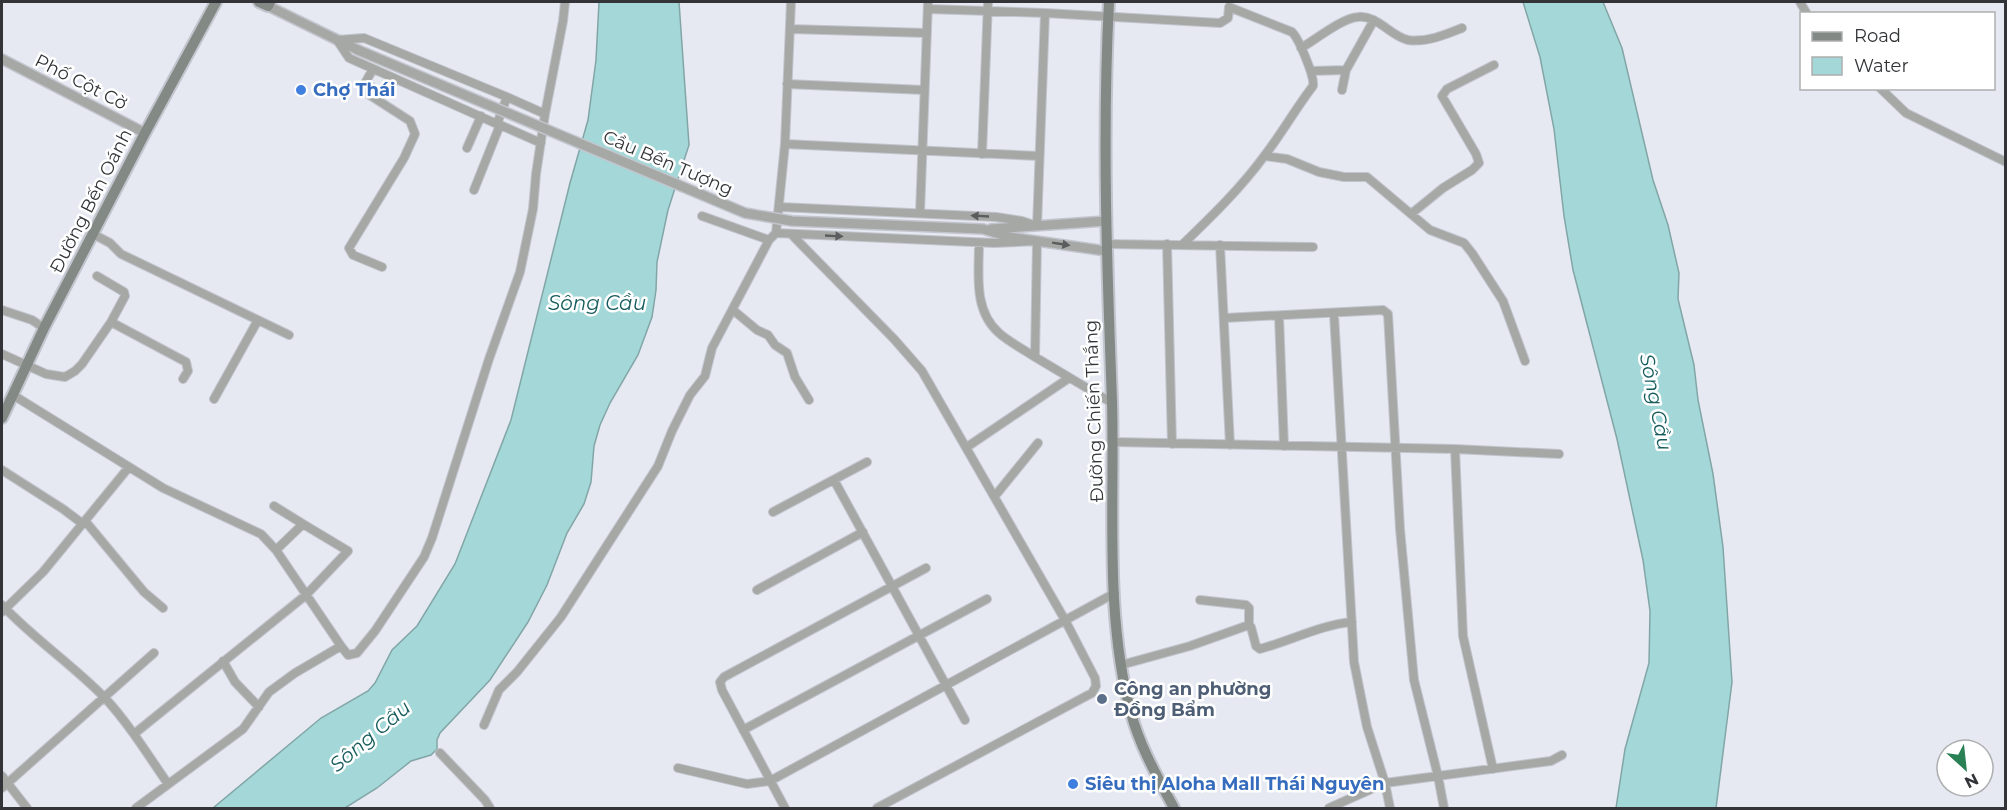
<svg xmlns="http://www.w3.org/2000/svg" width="2007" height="810" font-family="Montserrat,sans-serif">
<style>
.water{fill:#a4d7d7;stroke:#82a6a7;stroke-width:1.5}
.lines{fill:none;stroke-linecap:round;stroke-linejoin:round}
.minor-casing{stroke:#c2c5cd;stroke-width:10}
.tertiary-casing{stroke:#c2c5cd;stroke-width:12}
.secondary-casing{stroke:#c2c5cd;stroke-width:14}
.minor{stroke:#a5a8a5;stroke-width:8}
.tertiary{stroke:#a5a8a5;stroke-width:9}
.secondary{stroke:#838984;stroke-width:10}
.tertiary-bridge-casing{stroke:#c2c5cd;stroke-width:12;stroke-linecap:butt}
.tertiary-bridge{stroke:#a5a8a5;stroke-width:9}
.oneway{fill:#5a5d5e}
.shop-dot{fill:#3f7fe0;stroke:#fff;stroke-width:2}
.service-dot{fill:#5c6f8a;stroke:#fff;stroke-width:2}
.labels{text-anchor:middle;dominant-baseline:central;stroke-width:5;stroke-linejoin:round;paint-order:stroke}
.street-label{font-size:18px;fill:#323437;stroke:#fff}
.shop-label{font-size:18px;font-weight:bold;fill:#366cbe;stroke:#fff;text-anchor:start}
.service-label{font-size:18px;font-weight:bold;fill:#4e5e75;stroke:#fff;text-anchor:start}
.water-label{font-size:20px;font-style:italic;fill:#175c5d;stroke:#fff}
</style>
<rect width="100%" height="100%" fill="#e6e9f2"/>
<path class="water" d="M599,2H679L689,145L668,210L657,262L656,290L652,317L638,355L610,403L600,425L594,446L591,482L584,504L567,533L547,585L528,622L490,680L440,733L437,740V749L431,755L411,761L377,788L345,808H213L321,718L368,691L375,683L392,650L417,626L455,564L511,420L570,183L588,120L596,60Z
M1523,2H1603L1622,48L1653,180L1668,225L1679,273L1678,299L1694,365L1698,400L1713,474L1723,547L1732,682L1716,808H1616L1625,749L1649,663L1650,611L1643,560L1617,439L1573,270L1564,216L1554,129L1540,57Z"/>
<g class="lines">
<defs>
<path id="minor" d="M1800,2L1807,14
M928,9L1045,13L1220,23L1228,18L1229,7L1292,32C1299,39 1315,77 1313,86C1296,108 1282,133 1265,155C1241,188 1212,216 1183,244
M790,29L927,33
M364,38L507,97L497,124L349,58L337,40Z
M1301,48C1315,40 1342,18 1358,17C1378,15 1390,36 1408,40C1426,43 1447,34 1462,28
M373,69L365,83L372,87L368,94L410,121L415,134L404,158L349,248L353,255L382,267
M1311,71L1346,70
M787,84L924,90
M1880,88L1906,113L2006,162
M1342,90L1346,70L1374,20
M507,97L545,114
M498,124L541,143
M785,144L1039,156
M467,148L481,116
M982,154L988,2
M1265,156L1287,159L1319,172L1344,177H1367L1430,230L1464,243L1472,253L1503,301L1525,361
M474,190L500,125
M780,207L996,217L1022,221L1037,226L1045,13
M920,213L928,2
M1411,214L1443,188L1472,170L1479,163L1476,154L1442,96L1447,89L1494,65
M702,216L769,240
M776,233L994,243L1037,241L1035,357L1112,403
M93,234L110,243L121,254L289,335
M791,234L894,339L922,371L1065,620L1095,678L1096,686L1092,693L877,808
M979,243C979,274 973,310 999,333C1009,342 1023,349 1035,357
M1106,244L1313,247
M1167,244L1172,444
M1220,245L1230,445
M97,276L124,292L125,296L111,322
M2,310L32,320L44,328
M733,310L757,330L768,335L775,345L787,353L795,377L809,400
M1334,314L1354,662L1367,727L1385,783L1390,808
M1279,316L1284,446
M1224,318L1383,310L1388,314L1400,529L1414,680L1438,776L1444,808
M2,354L46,374L65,377L75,371L82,364L111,322L186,362L188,371L183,379
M13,395L163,488L261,534L276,550L341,646L348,655L357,653L375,631L424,557L432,538L489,359L520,272L533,209L536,174L545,114L563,21L565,2
M214,399L258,320
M1113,442L1455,449L1559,454
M967,447L1069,378
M1455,449L1463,636L1493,769
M2,470L63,509L83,524
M834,480L965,720
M995,496L1038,443
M274,506L303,524L276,550
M773,512L867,462
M86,522L144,592L163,608
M757,590L863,532
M1200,600L1246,605L1249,608V626
M2,605C34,639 73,665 105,698C129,724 148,755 168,784
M2,612L43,572L129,467
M223,661L235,682L259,707
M1121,665L1190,646L1246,626L1251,627L1256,646L1260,649C1289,641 1324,624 1352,622
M484,725L499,690L517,672L561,617L658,466L672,431L690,395L705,376L712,348L769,240L776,233L785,144L791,2
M743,730L987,599
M134,734L306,595L348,551L303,524
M440,753L485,800L490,808
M678,768L747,784L770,781L1115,593
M2,776L27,808
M2,788L154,653
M136,808L243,729L269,692L295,673L341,646
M785,808L722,690L720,682L724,677L926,568
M1329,808L1385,783L1551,761L1562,755"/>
<path id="tertiary" d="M268,6L358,50
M2,59L145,133
M983,229L1009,237L1106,251
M991,229L1106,221"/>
<path id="secondary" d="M259,2L268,6L270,2
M1109,2C1102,135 1107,268 1112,401C1115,503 1104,614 1131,713C1140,747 1158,778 1174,808
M2,418L44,328L145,133L216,2"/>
</defs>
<use href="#minor" class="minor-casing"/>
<use href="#tertiary" class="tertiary-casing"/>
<use href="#secondary" class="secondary-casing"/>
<use href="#minor" class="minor"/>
<use href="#tertiary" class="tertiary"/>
<use href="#secondary" class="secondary"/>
<defs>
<path id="tertiary-bridge" d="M358,50L745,213L792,221L983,229"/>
</defs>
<use href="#tertiary-bridge" class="tertiary-bridge-casing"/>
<use href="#tertiary-bridge" class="tertiary-bridge"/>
</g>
<defs><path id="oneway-solid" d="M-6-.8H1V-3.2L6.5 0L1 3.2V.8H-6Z" transform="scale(1.5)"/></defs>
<g class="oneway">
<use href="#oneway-solid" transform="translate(980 216) rotate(-177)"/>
<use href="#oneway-solid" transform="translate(834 236) rotate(3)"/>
<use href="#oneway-solid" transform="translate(1061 244) rotate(9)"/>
</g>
<g class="shop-dot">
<circle cx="301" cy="90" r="6"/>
<circle cx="1073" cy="784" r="6"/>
</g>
<circle class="service-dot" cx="1102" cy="699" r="6"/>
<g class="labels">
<g class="street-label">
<text transform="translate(81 82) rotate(27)">Phố Cột Cờ</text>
<text transform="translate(668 163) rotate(23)">Cầu Bến Tượng</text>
<text transform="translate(91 201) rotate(-63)">Đường Bến Oánh</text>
<text transform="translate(1094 411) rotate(-92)">Đường Chiến Thắng</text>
</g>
<g class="shop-label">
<text x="313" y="90">Chợ Thái</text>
<text x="1085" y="784">Siêu thị Aloha Mall Thái Nguyên</text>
</g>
<g class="service-label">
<text x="1114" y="689">Công an phường<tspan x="1114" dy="21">Đồng Bẩm</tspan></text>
</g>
<g class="water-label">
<text x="597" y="303">Sông Cầu</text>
<text transform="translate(1656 402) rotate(79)">Sông Cầu</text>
<text transform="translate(370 736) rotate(-40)">Sông Cầu</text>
</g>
</g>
<rect width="2007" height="810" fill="none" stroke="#323437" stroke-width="6"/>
<rect x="1800" y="12" width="195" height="78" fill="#ffffff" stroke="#adaeaf" stroke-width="1.5"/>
<rect x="1812" y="32" width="30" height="9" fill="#838984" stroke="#adaeaf" stroke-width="1.5"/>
<text x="1854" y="42" font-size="18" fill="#323437">Road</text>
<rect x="1812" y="57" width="30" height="18" fill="#a4d7d7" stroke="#adaeaf" stroke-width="1.5"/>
<text x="1854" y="72" font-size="18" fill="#323437">Water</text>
<g transform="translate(1965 768) rotate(153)"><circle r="28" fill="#ffffff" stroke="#adaeaf" stroke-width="1.5"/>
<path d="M0-4.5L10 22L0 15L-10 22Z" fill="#288054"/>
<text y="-9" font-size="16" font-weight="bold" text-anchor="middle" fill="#323437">N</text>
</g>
</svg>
